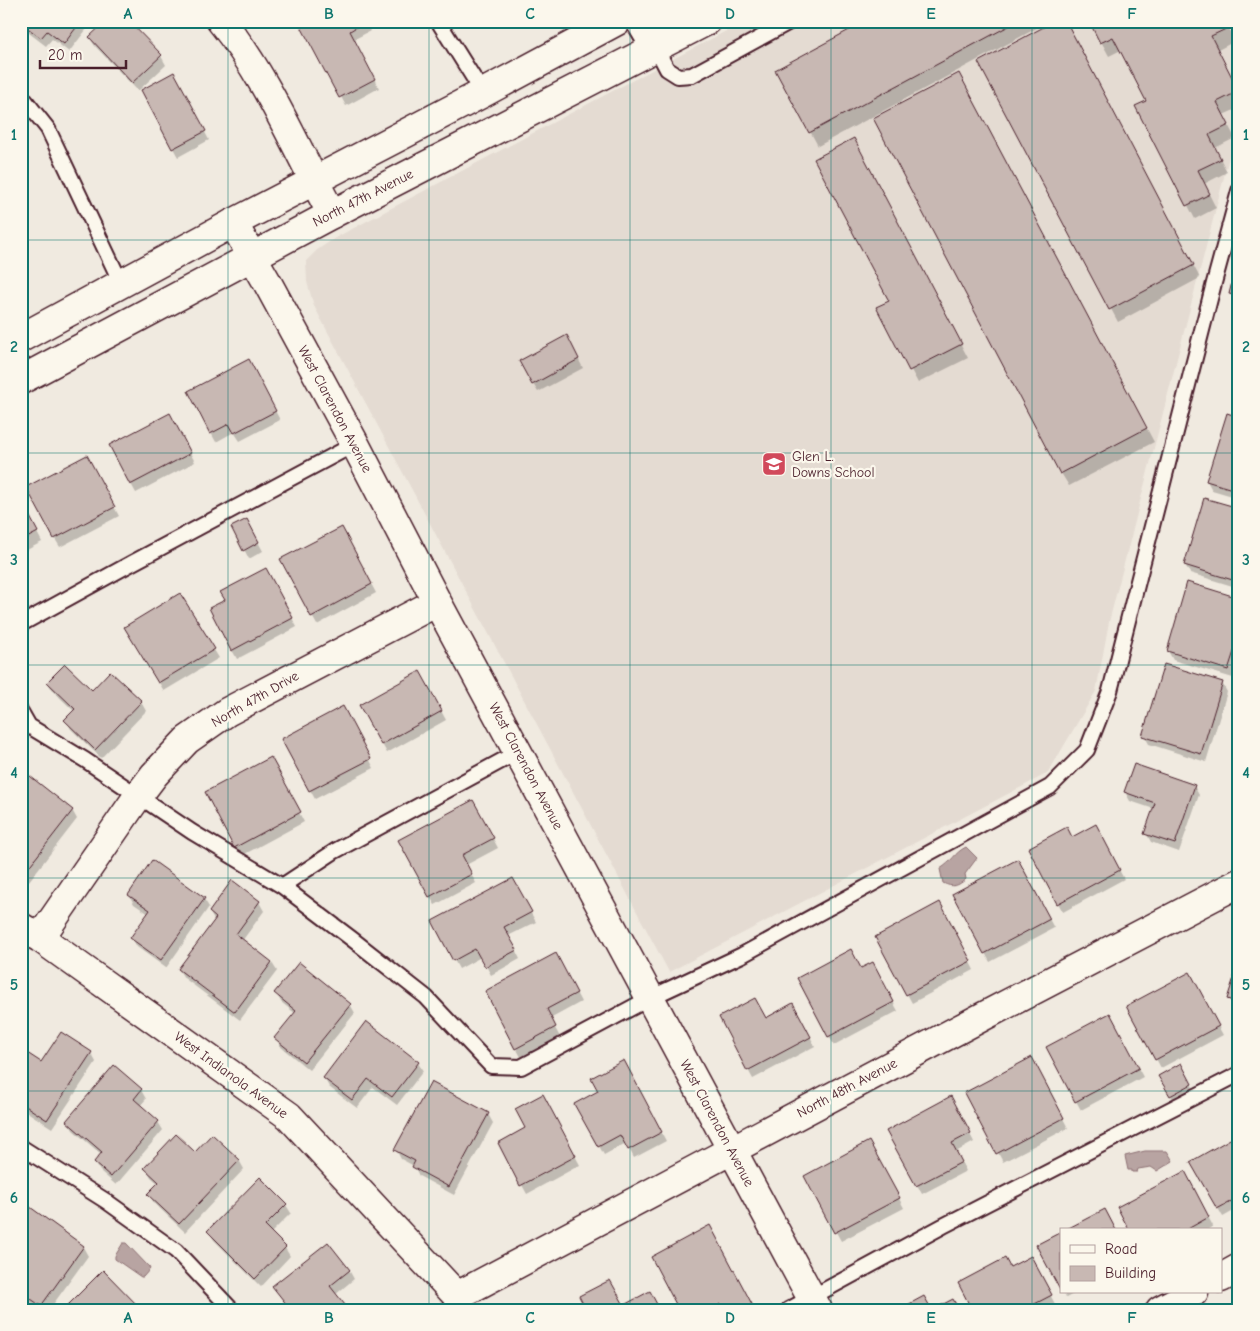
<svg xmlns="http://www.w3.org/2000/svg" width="1260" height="1331" font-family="'Comic Neue',sans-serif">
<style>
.built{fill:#e4dbd2}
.water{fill:#b8a4a2;stroke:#8c6f72}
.shadow{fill:#0003}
.building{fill:#c8b8b3;stroke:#4a1f2b}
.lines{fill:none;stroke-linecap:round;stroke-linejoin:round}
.service-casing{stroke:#4a1f2b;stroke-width:18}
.minor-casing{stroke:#4a1f2b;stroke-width:31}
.tertiary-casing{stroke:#4a1f2b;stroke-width:31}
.service{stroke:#fbf7ec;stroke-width:14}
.minor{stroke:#fbf7ec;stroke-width:28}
.tertiary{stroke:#fbf7ec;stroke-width:28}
.grid{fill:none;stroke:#0f766e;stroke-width:1;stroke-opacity:0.55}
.labels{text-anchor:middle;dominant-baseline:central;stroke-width:4.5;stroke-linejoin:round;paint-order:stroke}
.street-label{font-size:14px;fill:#4a1f2b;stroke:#fbf7ec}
.poi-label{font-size:14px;fill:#4a1f2b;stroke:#fbf7ec;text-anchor:start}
.neatline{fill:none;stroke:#0f766e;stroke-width:2}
.grid-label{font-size:16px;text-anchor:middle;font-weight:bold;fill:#0f766e}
</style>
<rect width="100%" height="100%" fill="#f0eae0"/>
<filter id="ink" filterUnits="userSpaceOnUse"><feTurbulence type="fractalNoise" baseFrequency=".02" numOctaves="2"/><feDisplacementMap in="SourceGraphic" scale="10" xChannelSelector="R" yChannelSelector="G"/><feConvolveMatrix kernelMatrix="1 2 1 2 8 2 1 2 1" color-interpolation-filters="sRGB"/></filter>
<g filter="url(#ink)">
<path class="built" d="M745,21H1239V119L1109,622L1096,691L1048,773L669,972L314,306L307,282L306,261L317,250L335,238Z"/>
<path class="water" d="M966,847L977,858L965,874L966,879C958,886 953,888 943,883L940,869C952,862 954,853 966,847Z
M1145,1151H1167L1173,1161L1157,1171L1151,1167L1138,1169L1137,1172H1132V1170H1128L1125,1156Z
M123,1243H126L149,1267L150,1269L143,1277H141L115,1259V1256Z"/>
<path class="shadow" d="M21,21H93L69,52L52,39L46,46L21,27Z
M300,21H365L370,31L353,40L379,88L346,106Z
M869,21H1050L818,146L777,70Z
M1090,21H1225L1235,41L1218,50L1239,92V108L1223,115L1235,138L1215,148L1227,172L1204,184L1216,208L1195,219L1137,106L1147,101L1121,50L1109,56Z
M1070,32L1200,278L1118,322L1111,309Z
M90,38L161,56L166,65L138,91L95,46Z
M179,82L209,140L178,157L173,148Z
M966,87L1154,442L1069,486L1061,473Z
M861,153L968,358L918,383L911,370L890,301Z
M1239,277V303L1235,302L1230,293Z
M571,345L583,368L538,392L533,384Z
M253,369L280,420L240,441L234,432L216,442L211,433Z
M1239,418V498L1212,490L1207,481Z
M174,423L195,462L136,493L131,484Z
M91,465L119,516L60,547L55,539Z
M21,502L42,542L21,553Z
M1239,510V588L1190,573L1185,565Z
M233,528L251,529L263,551L249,559Z
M346,537L376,593L317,625L312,616Z
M270,578L297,627L237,659L232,650Z
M180,594L219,658L164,691L126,627Z
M1239,599V660L1233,678L1173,660L1168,651Z
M420,672L446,720L387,753L360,705Z
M48,683L141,702L146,711L101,758L71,729L66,720L74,711L53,691Z
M1222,683L1227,692L1206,762L1149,744L1144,735Z
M347,717L374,768L315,799L283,740Z
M275,767L304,822L241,856L236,847Z
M21,770L72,810L77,819L29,881L21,874Z
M1194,786L1199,795L1179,852L1151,842L1146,833L1154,809L1130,801L1125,792Z
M478,810L498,848L466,865L476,883L435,905L430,897Z
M1100,834L1124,879L1063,912L1058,903L1072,838Z
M1022,869L1054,928L990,962L985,953Z
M512,880L536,922L508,936L520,959L491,975L481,957L459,969L454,960Z
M233,882L259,902L264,911L242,941L272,963L277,971L240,1020L184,978L179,970L215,922L210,913Z
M129,895L204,899L209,907L166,968L137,947L132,938L149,914L134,904Z
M944,912L974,970L912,1003L876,937Z
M561,964L581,1002L550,1019L560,1037L521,1057L486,992Z
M1239,966V1009L1234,1008L1229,999Z
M861,970L877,972L898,1011L834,1045L829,1036Z
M1194,982L1223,1035L1161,1068L1128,1006Z
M276,993L350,1004L355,1013L309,1070L281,1047L276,1038L296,1014L281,1002Z
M798,1013L815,1046L753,1079L748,1070Z
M1114,1023L1143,1077L1081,1110L1076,1101Z
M21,1050L42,1064L91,1053L96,1062L52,1128L21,1108Z
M418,1063L423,1071L397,1105L373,1087L357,1108L329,1087L324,1078Z
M1181,1065L1196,1093L1176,1104L1160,1076Z
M1036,1067L1068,1128L1003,1162L966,1094Z
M629,1071L666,1141L634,1158L626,1143L604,1155L599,1146L600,1092Z
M141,1090L146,1099L140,1106L158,1122L163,1130L116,1185L100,1171L95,1163L102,1155L73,1130L68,1121Z
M547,1104L580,1165L527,1194L522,1185L527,1129Z
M956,1107L974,1142L956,1152L966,1171L922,1194L888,1131Z
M488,1114L493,1123L454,1195L419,1176L414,1166L401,1159L396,1150Z
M1239,1148V1208L1223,1217L1192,1163Z
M874,1151L904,1208L841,1241L805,1176Z
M195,1154L239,1160L244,1169L185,1232L154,1203L149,1194L159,1184L151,1177L146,1168Z
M1189,1181L1213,1226L1207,1230H1131Z
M286,1205L291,1213L271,1233L285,1248L290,1256L261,1287L214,1240L209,1232Z
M21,1221L83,1247L88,1256L49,1310H40L21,1297Z
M1061,1233V1290L1038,1246Z
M715,1235L754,1310H681Z
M1035,1266L1055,1304L1044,1310H973L1009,1269Z
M349,1270L354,1279L335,1295L347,1310H290L274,1287Z
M1063,1292H1077L1066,1298Z"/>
<path class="building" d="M21,21H81L64,44L47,31L41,38L21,23Z
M106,21H129L162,55L132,83L89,37Z
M298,21H366L350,31L375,79L339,98Z
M866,21H1018L809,133L775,70Z
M1055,21H1066L1194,265L1109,310L978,62Z
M1089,21H1225L1228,28L1211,36L1239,91L1217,102L1229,125L1209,135L1221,159L1198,170L1210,194L1186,206L1135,106L1146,101L1113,37L1100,43Z
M174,72L206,131L172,149L141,90Z
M959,73L1147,428L1060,474L873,118Z
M854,138L962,344L909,371L876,307L889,301L814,159Z
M1234,274L1239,276V296L1229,294Z
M567,335L579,359L532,385L519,361Z
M249,359L276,411L234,433L229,424L210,434L188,391Z
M170,413L191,453L130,485L109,445Z
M1227,413L1239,417V491L1206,481Z
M87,455L115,507L54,539L26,487Z
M1204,498L1239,508V582L1184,565Z
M21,500L38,532L21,541Z
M247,519L259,542L243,551L231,527Z
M342,527L372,584L311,617L280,559Z
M266,568L293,618L231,651L209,608L225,600L220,592Z
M1187,582L1239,598V636L1228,670L1167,651Z
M180,593L215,649L158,683L124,627Z
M65,664L92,690L110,671L142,701L95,750L64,720L75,709L47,682Z
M1164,664L1223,682L1201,754L1142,736Z
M420,671L442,711L381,745L359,705Z
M343,706L371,759L309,791L281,739Z
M271,757L301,812L234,848L205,792Z
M1134,764L1195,785L1175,844L1144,834L1155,803L1124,792Z
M21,769L73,810L24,873L21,871Z
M473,800L494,838L462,855L472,874L429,897L398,840Z
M1096,824L1120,870L1057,904L1028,848L1067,827L1072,837Z
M1018,859L1050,919L984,954L952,894Z
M152,860L205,898L161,960L130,938L150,910L128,895Z
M513,878L532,912L504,927L517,950L485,967L475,949L453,961L432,921Z
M232,880L260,901L236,934L272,962L235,1012L178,969L216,918L209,912Z
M940,902L971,961L906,995L875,937Z
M851,949L861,968L873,962L894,1002L828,1037L797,978Z
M556,953L577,993L547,1009L556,1027L515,1049L485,991Z
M299,962L351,1004L304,1062L274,1038L296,1011L274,993Z
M1239,962V1003L1227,999Z
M1190,972L1219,1026L1155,1060L1126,1006Z
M755,998L766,1018L793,1003L811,1037L747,1071L719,1017Z
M1110,1013L1139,1068L1075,1102L1046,1047Z
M366,1021L419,1062L392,1097L368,1079L352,1100L323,1078Z
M61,1032L92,1052L47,1120L21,1103V1049L41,1062Z
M1032,1057L1064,1118L996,1154L964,1093Z
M624,1060L662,1132L628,1150L620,1135L598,1147L574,1104L598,1091L591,1078Z
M1181,1063L1192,1084L1170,1096L1158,1076Z
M114,1065L142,1089L134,1099L159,1121L111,1177L94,1162L102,1152L66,1121Z
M431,1082L489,1113L449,1187L412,1167L415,1161L394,1150Z
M543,1094L576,1156L520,1186L498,1143L525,1128L515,1109Z
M951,1096L971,1133L952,1143L962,1162L916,1186L886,1131Z
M176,1134L195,1152L212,1134L240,1160L179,1224L147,1194L159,1182L144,1168Z
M1232,1138L1237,1148L1239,1147V1197L1217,1209L1190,1162Z
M869,1141L900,1198L834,1233L804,1176Z
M1185,1171L1209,1217L1186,1230H1129L1117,1207Z
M260,1177L287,1204L265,1226L286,1247L255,1279L207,1231Z
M30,1207L84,1246L41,1306L21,1292V1219Z
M1105,1209L1116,1230H1065Z
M710,1225L753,1306L745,1310H724L721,1304L711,1310H679L651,1257Z
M1061,1232V1290H1060L1036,1245Z
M328,1242L350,1270L330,1286L349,1310H291L272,1286Z
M1031,1256L1052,1295L1023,1310H972L958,1283L1005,1258L1010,1267Z
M103,1270L142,1310H63Z
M610,1280L624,1305L650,1291L660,1310H586L579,1296Z
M924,1296L932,1310H898Z
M953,1299L959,1310H932Z"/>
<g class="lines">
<defs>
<path id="service" d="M438,21L483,93
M656,48L667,69L678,76L692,75L791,21
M21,95L48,129L122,285
M21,624L132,563L355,444
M21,712L29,726L85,760L192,832L282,886L352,939L426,997L491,1066L521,1067L650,998L742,955L1050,787L1087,750L1110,691L1214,283L1239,191
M282,886L335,851L518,752
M21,1147L106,1201L176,1251L232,1310
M788,1310L943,1226L1239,1074"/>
<path id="minor" d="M221,21C267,77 297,151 332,214
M640,21L656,48
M233,223L267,282L355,444L437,602L818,1310
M21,927L40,938L289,1116L457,1296L984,1016L1239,883
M40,938L138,796L154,775L187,740L227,712L437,602
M1221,1278L1239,1268
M1160,1310L1194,1292"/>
<path id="tertiary" d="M21,338L233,223L483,93L617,21
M21,380L332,214L707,21"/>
</defs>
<use href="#service" class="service-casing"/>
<use href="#minor" class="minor-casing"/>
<use href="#tertiary" class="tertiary-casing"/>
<use href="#service" class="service"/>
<use href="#minor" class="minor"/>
<use href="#tertiary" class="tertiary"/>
</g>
</g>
<path class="grid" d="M228,21V1310M429,21V1310M630,21V1310M831,21V1310M1032,21V1310M21,240H1239M21,453H1239M21,665H1239M21,878H1239M21,1091H1239"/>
<defs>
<symbol id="school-square" viewBox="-11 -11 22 22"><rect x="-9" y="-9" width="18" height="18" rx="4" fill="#d1495b" stroke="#fbf7ec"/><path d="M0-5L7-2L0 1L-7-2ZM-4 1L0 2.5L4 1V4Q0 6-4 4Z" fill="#fff"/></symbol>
</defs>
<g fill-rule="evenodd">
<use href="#school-square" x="760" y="450" width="28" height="28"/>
</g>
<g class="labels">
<g class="street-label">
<text transform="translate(363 198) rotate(-27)">North 47th Avenue</text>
<text transform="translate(335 409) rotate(62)">West Clarendon Avenue</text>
<text transform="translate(255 699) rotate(-30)">North 47th Drive</text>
<text transform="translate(526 766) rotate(62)">West Clarendon Avenue</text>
<text transform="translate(231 1075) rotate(36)">West Indianola Avenue</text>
<text transform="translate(847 1088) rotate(-28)">North 48th Avenue</text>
<text transform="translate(717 1123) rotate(62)">West Clarendon Avenue</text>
</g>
<g class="poi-label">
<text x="792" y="456">Glen L.<tspan x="792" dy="16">Downs School</tspan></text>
</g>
</g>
<rect width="1260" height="1331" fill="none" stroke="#fbf7ec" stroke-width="55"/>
<rect x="1060" y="1228" width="162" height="65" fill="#fbf7ec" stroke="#b4a19f"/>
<rect x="1070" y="1245" width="25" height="8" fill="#fbf7ec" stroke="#b4a19f"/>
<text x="1105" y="1254" font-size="15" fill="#4a1f2b">Road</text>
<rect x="1070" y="1266" width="25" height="15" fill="#c8b8b3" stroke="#b4a19f"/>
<text x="1105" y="1278" font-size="15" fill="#4a1f2b">Building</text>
<path d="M40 60v8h86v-8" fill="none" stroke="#4a1f2b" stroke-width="2.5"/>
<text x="48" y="60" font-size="15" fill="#4a1f2b" stroke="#fbf7ec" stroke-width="4" paint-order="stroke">20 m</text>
<rect x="28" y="28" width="1204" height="1276" class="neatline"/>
<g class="grid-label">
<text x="128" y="19">A</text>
<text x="329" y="19">B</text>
<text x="530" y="19">C</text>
<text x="730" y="19">D</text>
<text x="931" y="19">E</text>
<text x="1132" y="19">F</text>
<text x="14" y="140">1</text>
<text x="1246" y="140">1</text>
<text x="14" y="352">2</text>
<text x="1246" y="352">2</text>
<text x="14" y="565">3</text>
<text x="1246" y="565">3</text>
<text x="14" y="778">4</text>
<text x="1246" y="778">4</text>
<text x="14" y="990">5</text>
<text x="1246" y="990">5</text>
<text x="14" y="1203">6</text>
<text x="1246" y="1203">6</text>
<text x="128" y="1323">A</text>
<text x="329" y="1323">B</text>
<text x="530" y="1323">C</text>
<text x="730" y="1323">D</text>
<text x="931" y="1323">E</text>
<text x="1132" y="1323">F</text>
</g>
</svg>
